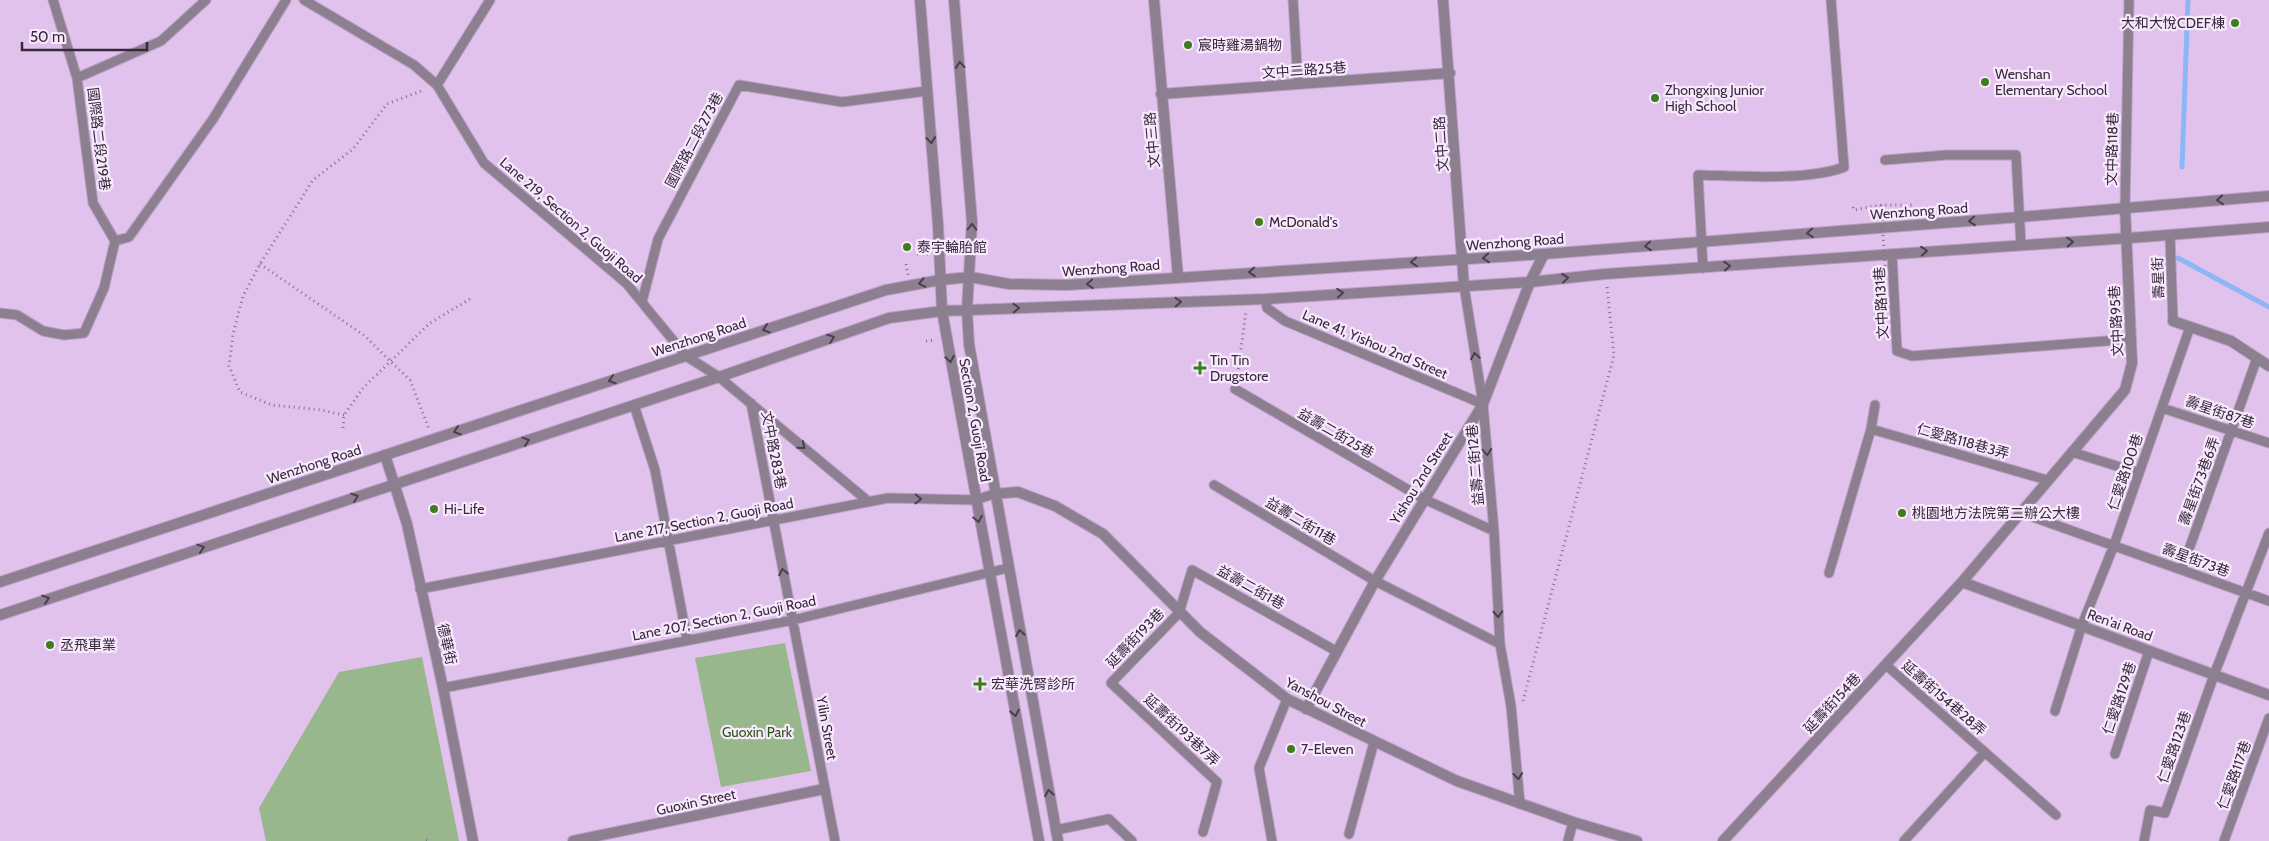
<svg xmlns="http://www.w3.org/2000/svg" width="2269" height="841" font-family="Cabin,'Noto Sans TC',sans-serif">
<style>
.green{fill:#98b78c}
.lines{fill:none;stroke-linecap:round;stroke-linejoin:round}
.stream{stroke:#8bb7f6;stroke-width:5}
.service-casing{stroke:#bba0c5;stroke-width:11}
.minor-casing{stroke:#bba0c5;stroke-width:12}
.tertiary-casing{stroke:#bba0c5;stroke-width:12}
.path{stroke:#86718e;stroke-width:3;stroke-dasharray:1 4;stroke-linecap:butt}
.service{stroke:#8b7f90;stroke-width:9}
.minor{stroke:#8b7f90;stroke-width:10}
.tertiary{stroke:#8b7f90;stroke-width:10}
.path-bridge{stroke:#86718e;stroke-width:3;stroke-dasharray:1 4;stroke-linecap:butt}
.oneway{stroke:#4a3e50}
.poi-dot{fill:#3d7d1c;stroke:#f9e9fe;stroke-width:2}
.labels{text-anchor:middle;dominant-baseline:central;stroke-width:4.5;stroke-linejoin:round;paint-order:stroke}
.poi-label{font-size:14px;fill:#35293a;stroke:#f9e9fe;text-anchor:start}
.street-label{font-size:14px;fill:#35293a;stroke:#f9e9fe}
.park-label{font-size:14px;fill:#2b5716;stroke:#f9e9fe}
</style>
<rect width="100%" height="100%" fill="#e1c2ec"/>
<path class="green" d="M785,643L811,771L721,787L695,658Z
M422,657L459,841H266L259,808L339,672Z"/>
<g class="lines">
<path class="stream" d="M2182,167L2188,0
M2178,258L2269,307"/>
<defs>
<path id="service" d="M304,0L414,65L437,85L484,163L626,283L686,356L719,377L869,502
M1293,0L1298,84
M77,78L161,41L206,0
M437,85L490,0
M1885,160L1947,155H2016L2021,245
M2125,208L2129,0
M2170,235L2173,321
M115,241L129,237L213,119L286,0
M1892,254L1897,351L1912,356L2131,339
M1703,268L1698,175C1739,176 1808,181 1844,167L1831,0
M1464,286L1483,404L1494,531L1500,644L1511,706L1520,804
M1266,299L1267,308L1285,321L1483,404
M642,302L658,239L739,85L842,102L927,91
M0,313L17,315L43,331L64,335L84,333L104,288L115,241L93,203L77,78L53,0
M1235,389L1424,499L1494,531
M751,403L835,841
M634,405L655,470L687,639
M2162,408L2269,443
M1871,429L2047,480
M2072,452L2139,473
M1214,485L1375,581L1500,644
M2019,512L2269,601
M2182,569L2257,358
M1829,573L1871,429L1875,405
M420,589L888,498L975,500L994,494
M1886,665L2056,815
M443,688L793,620L1008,568
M2055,711L2082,625L2114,545L2190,327
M2115,754L2149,651
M1056,830L1109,819L1132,841
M1203,832L1217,782L1111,683L1179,613L1192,570L1336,651
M1349,834L1374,742
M1272,841L1259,768L1287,699
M1568,841L1573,822
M1904,841L1985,752
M2144,841L2150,810L2165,813L2214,675L2269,533
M2224,841L2269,718"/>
<path id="minor" d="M1154,0L1178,277
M1443,0L1464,286
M1161,94L1450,73
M2173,321L2231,341L2269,366
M385,455L407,524L443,688L473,841
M994,494L1018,492L1055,506L1103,534L1200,632L1287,699L1457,781L1573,822L1637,841
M1962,582L2269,695
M1306,709L1375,581L1483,404L1530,282L1544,254
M573,841L824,789
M1723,841L1962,582L2125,390L2132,363L2125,208"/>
<path id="tertiary" d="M920,0L938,225L942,311L1039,841
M954,0L972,222L967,310L969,344L1058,841
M0,582L886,290L940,280L970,277L1009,284L1067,285L1544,254L2020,217L2269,196
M0,615L719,377L889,318L942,311L1266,299L1530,282L1605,274L2143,237L2269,227"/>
</defs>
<use href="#service" class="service-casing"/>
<use href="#minor" class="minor-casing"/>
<use href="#tertiary" class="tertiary-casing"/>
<path class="path" d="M1853,207L1854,210L1881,205H1912L1911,203
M917,254H928
M260,264L365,336L391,362L410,380L429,429
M906,264L908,275
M926,341L935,340
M1237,379L1246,311
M344,415L321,410L272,405L240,392L229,366L233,334L243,296L260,264L313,180L353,149L387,104L424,90
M343,428L344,415L363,388L430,323L470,299
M1523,701L1614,355L1607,287
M426,840L428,841"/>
<use href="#service" class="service"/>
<use href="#minor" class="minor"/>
<use href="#tertiary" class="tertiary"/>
<path class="path-bridge" d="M1881,205L1886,278"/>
</g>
<defs><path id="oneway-chevron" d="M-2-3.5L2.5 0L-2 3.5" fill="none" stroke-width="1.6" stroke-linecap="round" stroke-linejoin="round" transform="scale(1.25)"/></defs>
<g class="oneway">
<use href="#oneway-chevron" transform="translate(960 65) rotate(-95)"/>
<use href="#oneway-chevron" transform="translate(931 140) rotate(85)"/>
<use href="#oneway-chevron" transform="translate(2220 200) rotate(175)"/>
<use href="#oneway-chevron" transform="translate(1972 221) rotate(176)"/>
<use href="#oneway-chevron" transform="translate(972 227) rotate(-89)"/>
<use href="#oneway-chevron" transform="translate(1810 233) rotate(176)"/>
<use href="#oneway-chevron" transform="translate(2070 242) rotate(-3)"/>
<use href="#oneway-chevron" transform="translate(1648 246) rotate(176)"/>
<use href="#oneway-chevron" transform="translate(1924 251) rotate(-4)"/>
<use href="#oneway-chevron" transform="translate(1486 258) rotate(176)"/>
<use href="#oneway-chevron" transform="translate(1414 262) rotate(176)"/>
<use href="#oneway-chevron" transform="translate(1727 266) rotate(-4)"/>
<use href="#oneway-chevron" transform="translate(1252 272) rotate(176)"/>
<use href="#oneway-chevron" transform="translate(1565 278) rotate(-7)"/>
<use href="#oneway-chevron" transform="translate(922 283) rotate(169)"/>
<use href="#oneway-chevron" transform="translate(1090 284) rotate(176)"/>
<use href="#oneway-chevron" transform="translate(1340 293) rotate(-4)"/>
<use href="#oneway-chevron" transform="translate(1178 302) rotate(-2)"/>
<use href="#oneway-chevron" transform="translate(1016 308) rotate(-2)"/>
<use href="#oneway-chevron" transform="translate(766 329) rotate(162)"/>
<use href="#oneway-chevron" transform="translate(831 338) rotate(-19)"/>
<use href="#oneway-chevron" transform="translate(1475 356) rotate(-99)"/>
<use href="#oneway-chevron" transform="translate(950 359) rotate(80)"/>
<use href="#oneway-chevron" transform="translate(612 380) rotate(162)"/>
<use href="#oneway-chevron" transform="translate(457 431) rotate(162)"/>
<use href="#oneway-chevron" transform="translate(526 441) rotate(-18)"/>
<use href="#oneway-chevron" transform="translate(802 446) rotate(40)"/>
<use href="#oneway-chevron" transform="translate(1487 452) rotate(85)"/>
<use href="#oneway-chevron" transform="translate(355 497) rotate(-19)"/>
<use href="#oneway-chevron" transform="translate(918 499) rotate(1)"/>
<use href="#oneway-chevron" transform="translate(978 519) rotate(79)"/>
<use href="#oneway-chevron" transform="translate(201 548) rotate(-18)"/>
<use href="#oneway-chevron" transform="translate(783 572) rotate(-101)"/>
<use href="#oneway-chevron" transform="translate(46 599) rotate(-18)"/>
<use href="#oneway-chevron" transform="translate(1498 614) rotate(87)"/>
<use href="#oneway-chevron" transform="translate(1020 633) rotate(-100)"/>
<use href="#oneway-chevron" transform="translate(1015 713) rotate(79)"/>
<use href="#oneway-chevron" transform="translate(1518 776) rotate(85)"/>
<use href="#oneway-chevron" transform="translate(1049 793) rotate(-100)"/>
</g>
<g class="poi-dot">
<circle cx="2235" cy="23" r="5"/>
<circle cx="1188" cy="45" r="5"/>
<circle cx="1985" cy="82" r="5"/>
<circle cx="1655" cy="98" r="5"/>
<circle cx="1259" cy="222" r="5"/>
<circle cx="907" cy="247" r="5"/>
<path d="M1197.5 360.5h5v5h5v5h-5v5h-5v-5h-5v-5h5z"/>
<circle cx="434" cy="509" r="5"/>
<circle cx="1902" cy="513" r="5"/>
<circle cx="50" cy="645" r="5"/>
<path d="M977.5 676.5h5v5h5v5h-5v5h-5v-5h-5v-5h5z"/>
<circle cx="1291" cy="749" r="5"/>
</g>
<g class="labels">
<g class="poi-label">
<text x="2225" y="23" text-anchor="end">大和大悅CDEF棟</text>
<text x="1198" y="45">宸時雞湯鍋物</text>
<text x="1995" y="74">Wenshan<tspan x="1995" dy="16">Elementary School</tspan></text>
<text x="1665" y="90">Zhongxing Junior<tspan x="1665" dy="16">High School</tspan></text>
<text x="1269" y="222">McDonald's</text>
<text x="917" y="247">泰宇輪胎館</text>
<text x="1210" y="360">Tin Tin<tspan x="1210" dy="16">Drugstore</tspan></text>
<text x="444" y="509">Hi-Life</text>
<text x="1912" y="513">桃園地方法院第二辦公大樓</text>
<text x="60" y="645">丞飛車業</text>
<text x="991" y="684">宏華洗腎診所</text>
<text x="1301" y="749">7-Eleven</text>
</g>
<g class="street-label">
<text transform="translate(1304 70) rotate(-4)">文中二路25巷</text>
<text transform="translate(99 139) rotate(83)">國際路二段219巷</text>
<text transform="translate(694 140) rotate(-62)">國際路二段273巷</text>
<text transform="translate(1152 140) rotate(-95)">文中三路</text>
<text transform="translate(1441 144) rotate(-94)">文中二路</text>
<text transform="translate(2112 149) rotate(-89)">文中路118巷</text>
<text transform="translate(1919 211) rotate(-4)">Wenzhong Road</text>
<text transform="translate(571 220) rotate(41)">Lane 219, Section 2, Guoji Road</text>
<text transform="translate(1515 242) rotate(-4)">Wenzhong Road</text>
<text transform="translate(1111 268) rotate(-4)">Wenzhong Road</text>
<text transform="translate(2158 278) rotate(-92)">壽星街</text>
<text transform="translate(1881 303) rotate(-93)">文中路131巷</text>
<text transform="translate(2116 321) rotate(-93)">文中路95巷</text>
<text transform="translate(699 337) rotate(-18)">Wenzhong Road</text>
<text transform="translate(1375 344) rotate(23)">Lane 41, Yishou 2nd Street</text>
<text transform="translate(2220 412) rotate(19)">壽星街87巷</text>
<text transform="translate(975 420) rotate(80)">Section 2, Guoji Road</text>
<text transform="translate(1336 433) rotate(30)">益壽二街25巷</text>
<text transform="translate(1963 441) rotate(16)">仁愛路118巷3弄</text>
<text transform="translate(774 450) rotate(79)">文中路283巷</text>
<text transform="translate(314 464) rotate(-18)">Wenzhong Road</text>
<text transform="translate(1475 465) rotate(-95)">益壽二街12巷</text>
<text transform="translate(2125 472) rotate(-71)">仁愛路100巷</text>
<text transform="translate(1421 478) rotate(-58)">Yishou 2nd Street</text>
<text transform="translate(2199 481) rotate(-70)">壽星街73巷6弄</text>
<text transform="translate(704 520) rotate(-11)">Lane 217, Section 2, Guoji Road</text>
<text transform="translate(1301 521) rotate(31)">益壽二街11巷</text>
<text transform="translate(2196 560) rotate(20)">壽星街73巷</text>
<text transform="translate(1251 587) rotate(29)">益壽二街1巷</text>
<text transform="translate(724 618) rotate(-11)">Lane 207, Section 2, Guoji Road</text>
<text transform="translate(2120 625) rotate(20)">Ren'ai Road</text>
<text transform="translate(1135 638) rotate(-46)">延壽街193巷</text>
<text transform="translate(447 644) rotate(77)">德華街</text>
<text transform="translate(1944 698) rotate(41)">延壽街154巷28弄</text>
<text transform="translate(2119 698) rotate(-71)">仁愛路129巷</text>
<text transform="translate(1326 702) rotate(28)">Yanshou Street</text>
<text transform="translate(1832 703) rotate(-47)">延壽街154巷</text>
<text transform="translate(827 728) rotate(80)">Yilin Street</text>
<text transform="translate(1182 730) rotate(43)">延壽街193巷7弄</text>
<text transform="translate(2174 747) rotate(-71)">仁愛路123巷</text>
<text transform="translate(2234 775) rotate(-70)">仁愛路117巷</text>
<text transform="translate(696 802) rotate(-12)">Guoxin Street</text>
</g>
<g class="park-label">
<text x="757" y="732">Guoxin Park</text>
</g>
</g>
<path d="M22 42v8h125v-8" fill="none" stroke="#35293a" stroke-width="2.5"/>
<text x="30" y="42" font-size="15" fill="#35293a" stroke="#f9e9fe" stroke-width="4" paint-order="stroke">50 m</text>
</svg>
